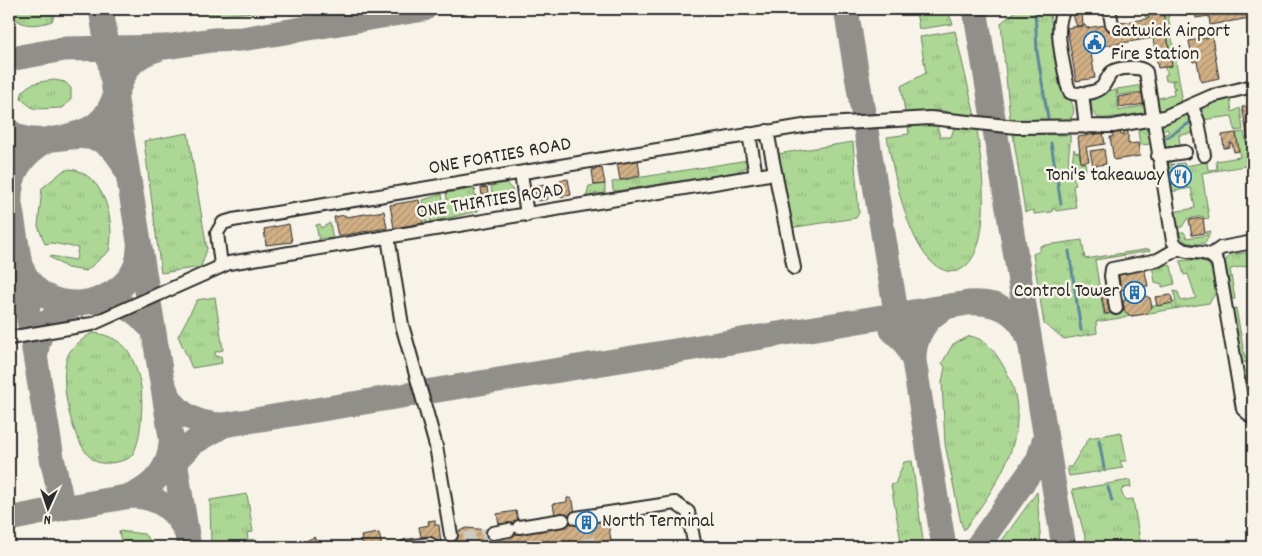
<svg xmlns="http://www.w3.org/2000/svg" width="1262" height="556" font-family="Dekko,sans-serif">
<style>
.grass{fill:url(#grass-tufts);stroke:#6c8160}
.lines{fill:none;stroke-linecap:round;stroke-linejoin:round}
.stream{stroke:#5f899a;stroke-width:3}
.taxiway{stroke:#918f8a;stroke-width:25}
.building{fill:url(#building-hatch);stroke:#2b2b2b}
.minor-tunnel{stroke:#cecbc2;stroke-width:12;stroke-dasharray:12 6;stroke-linecap:butt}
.minor-casing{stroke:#2b2b2b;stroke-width:16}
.path{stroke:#2b2b2b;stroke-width:2;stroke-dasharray:1 4;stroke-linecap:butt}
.minor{stroke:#f7f3e8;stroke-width:12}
.labels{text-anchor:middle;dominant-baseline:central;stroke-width:5;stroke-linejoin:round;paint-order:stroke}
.poi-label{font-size:20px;fill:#2b2b2b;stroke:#f7f3e8;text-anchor:start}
.street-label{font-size:20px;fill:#2b2b2b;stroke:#f7f3e8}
</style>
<defs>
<pattern id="grass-tufts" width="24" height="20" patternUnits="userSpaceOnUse" patternTransform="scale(1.25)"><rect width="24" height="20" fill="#acd795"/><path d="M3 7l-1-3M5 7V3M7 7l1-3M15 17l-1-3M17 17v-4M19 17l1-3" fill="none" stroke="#94b981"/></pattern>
<pattern id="building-hatch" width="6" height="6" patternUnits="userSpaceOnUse" patternTransform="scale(1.25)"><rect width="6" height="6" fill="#d3b186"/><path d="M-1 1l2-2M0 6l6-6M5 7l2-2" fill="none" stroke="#ab906e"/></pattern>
</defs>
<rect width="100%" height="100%" fill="#f7f3e8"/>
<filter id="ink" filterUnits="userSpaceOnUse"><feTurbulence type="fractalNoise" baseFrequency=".02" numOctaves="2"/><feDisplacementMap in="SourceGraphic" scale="10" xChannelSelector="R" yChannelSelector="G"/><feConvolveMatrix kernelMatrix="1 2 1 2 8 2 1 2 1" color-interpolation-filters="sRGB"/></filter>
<g filter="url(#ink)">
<path class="grass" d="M9,9H58L59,10L56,11L52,21C38,26 16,29 9,9Z
M167,9H288L221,15Z
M920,9H947L953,24L919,29L916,12Z
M1018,9H1049L1064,98H1069C1075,107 1076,114 1068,121H1014L1010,119L1001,23Z
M1144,9H1167L1182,97L1178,105L1163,112L1156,110L1153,99L1174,95L1173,89L1176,88L1173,87L1172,81L1175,80L1166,81L1165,75L1168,74L1164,67L1172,66L1164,12L1149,14V18L1146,19Z
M955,31L975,116L966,117L940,110L905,113L901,86L926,73L920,37Z
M54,80L65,82L71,88V99L63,108L34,109L21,99C22,82 41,82 54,80Z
M1143,85L1144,92L1118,95L1117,89Z
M1116,90L1119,111L1146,105V113L1099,119L1092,111L1091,101L1100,92Z
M1230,98L1232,112L1240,108L1243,130L1235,131L1232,116L1202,120L1200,107L1203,103Z
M1185,112L1190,114L1195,133L1179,135L1180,145L1168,147V152H1163L1162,136L1169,132L1167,129L1160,132L1161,123Z
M924,123L937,125L940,137H951L954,128L977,129C981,162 996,255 958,271C912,281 893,168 887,137L909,134L908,125Z
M1144,127L1148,129L1151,144L1140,145L1138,131Z
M1244,132L1252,165L1202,173L1209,218L1204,219L1203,216L1187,219L1182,227H1176L1173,212L1195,208L1191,188L1170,192L1164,158L1170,160L1177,182L1184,183L1182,171L1177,172L1176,164L1184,163L1185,166L1207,162L1208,170L1217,169L1216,161L1240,157L1236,133Z
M188,133L207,249L201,267L161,273L144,141Z
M1017,134L1070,135C1071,146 1067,156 1069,167C1070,174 1075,178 1076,185L1073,186L1076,208L1056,211L1055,209H1052V212L1034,214V210L1025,212L1013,135Z
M853,142L859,213L856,218L789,228L777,154Z
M1074,149L1076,153L1079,152L1081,163L1085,162L1086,170L1080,171V174L1072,163Z
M748,160L745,168L737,172L616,191L613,190L612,182Z
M70,169C104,173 116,221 109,251L86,271L67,268L51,258L50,256L76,260L78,248L52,243L45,244L38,226L42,188L63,171Z
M506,183L512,189L513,194L494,205L491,186Z
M605,184V194L596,193V195L586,197L589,186Z
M474,189L478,211L431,222L429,213L426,214L427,223H425L423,200L442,194L443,201L447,200L446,193Z
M330,223L333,239L321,238L319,241L316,225L320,224L321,228Z
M1211,231L1205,243C1196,244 1183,246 1179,232H1184L1187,238L1207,235L1206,232Z
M1082,240L1085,259L1149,249L1150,251L1095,260L1104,315L1176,302L1174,291L1178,292L1181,301L1196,298L1188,274L1184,275L1180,261C1210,257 1212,264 1217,291L1209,303L1096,322L1097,333L1064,339L1044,324L1033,254L1040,251V246Z
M1232,251H1236L1237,254L1253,252V265L1230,269L1235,299H1232L1225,262Z
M1165,263L1171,266L1175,284L1162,287V284L1155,282L1152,265Z
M215,297L223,350L215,352L216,357L221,356L222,363L192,368L178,336L197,300Z
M1236,308L1245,358L1253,357V365L1252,363L1246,364L1245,361L1242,364L1233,309Z
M92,333C103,333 118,339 126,348C133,357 139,376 141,387C143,401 142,454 127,459C119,462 105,465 97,462C73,452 56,376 69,353C74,345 84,338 92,333Z
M970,336C985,339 993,349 1001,362C1040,423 1001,480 964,530L961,523L945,444L942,382L945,367L942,363L953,344Z
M1253,369L1249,372L1253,404H1250L1244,371Z
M1121,432L1127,461H1120L1123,468L1069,476L1067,467H1071L1089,438Z
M912,461L924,547H902L891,485L895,484L904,462Z
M1130,480L1131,487L1124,488L1121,491L1125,500L1133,499L1141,547H1088L1072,490Z
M1037,492L1041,547L998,546Z
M247,494L253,532L247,533L248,540L254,539L256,547H211L210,500Z
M119,531L144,534L156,547H122Z"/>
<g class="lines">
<path class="stream" d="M1035,9L1037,52L1048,118
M1051,143L1061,204
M1165,151L1164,139L1191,122
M1167,159L1171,184
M1069,251L1081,330
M1099,440L1104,468
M1108,487L1112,501"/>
<path class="taxiway" d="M101,9L189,547
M846,9L898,324L905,342
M975,9L1064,547
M9,59L65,49L166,47L212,40L242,39L424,9
M9,131C46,160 98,105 126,170
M68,136C135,124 100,63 158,49
M9,198L52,458L63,508L9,519
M10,207C8,175 21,153 50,139
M22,269C33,293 53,304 78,303
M97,300C120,292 139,275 139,248
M892,330L905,342L914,361L944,547
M36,354C39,299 116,283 147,324
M914,362C913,338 925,316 949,306
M163,383C172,412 194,425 224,425L968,303C998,301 1021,312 1030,342
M167,469L193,443L224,425
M131,496C156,496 175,508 186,532
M63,508L131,496C153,487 170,468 171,443
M977,547L1038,461L1045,438"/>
</g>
<path class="building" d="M1194,9H1248L1250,18L1210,25L1209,16L1196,18Z
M1082,11L1083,26L1077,27L1072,12Z
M1163,12L1172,66L1158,68L1153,38L1090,48L1095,78L1076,81L1067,28L1085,25L1086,28L1146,19L1149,18V14Z
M1212,37L1219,78L1201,82L1197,61L1193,62L1189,41Z
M1142,93L1144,104L1120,108L1118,97Z
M1253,106V139H1248L1242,107Z
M1128,130V144L1138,143L1140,156L1114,160L1110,137H1113V133L1120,132L1121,135H1124L1123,131Z
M1103,133L1105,144L1086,147L1089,161L1081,163L1078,137Z
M1236,133L1239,151L1234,152L1232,143H1230V147L1224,148L1222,135Z
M1104,149L1106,164L1093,166L1090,151Z
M638,160L640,176L620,180L617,163Z
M602,168L605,184L594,185L592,170Z
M1182,171L1184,183H1180L1178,172Z
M568,179L571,195L560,197L557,181Z
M545,184L548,199L537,201L534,186Z
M487,187L488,194L482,195L481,188Z
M419,200L423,223L394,228L390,205Z
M384,211L387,228L338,236L334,217L345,215L346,217Z
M1203,218L1205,233L1192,235L1189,220Z
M289,224L292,242L266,245L264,229Z
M1144,267L1148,286L1138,287L1139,293L1150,298L1152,307L1146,314L1131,316L1125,312L1123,303L1126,297L1132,294L1131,288L1121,290L1118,271Z
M1110,292L1114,312L1105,314L1101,293Z
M1171,295L1173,303L1157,306L1155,297Z
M567,498H571L573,501L576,521L607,516L612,546L420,547L431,545L429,536L421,537L419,527L429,525L428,521L435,520V525H439L441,543H445L457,532L467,528L509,532L507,523L499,524L497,514L516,511L520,530L564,523L562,513L555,515L553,504L567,502Z
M379,533L382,547L363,546L361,536Z
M314,537L320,547H309L306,541Z"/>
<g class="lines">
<path class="minor-tunnel" d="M585,520L590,547
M446,542L493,533"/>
<defs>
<path id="minor" d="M1065,9C1052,24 1064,65 1067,84L1070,92C1077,96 1098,93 1103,86C1106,82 1108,76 1112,72C1119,67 1140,66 1146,72L1173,241C1184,260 1205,244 1218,263L1243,409L1253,418
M1109,9L1112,24
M1082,93L1086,127
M1191,105L1198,121L1204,155
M767,131L794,268
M749,134L756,176
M1158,156L1185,152
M521,173L527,215
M388,237L402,325L436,446L451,535
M1211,255L1221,248L1253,242
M221,265L217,233L223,223L233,220L809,125L930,118L1017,127L1113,126L1164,117L1212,96L1253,86
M1116,308L1111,276L1112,269L1158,260L1179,248
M9,338L92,324L229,263L775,173
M576,518L675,503L688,512L695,547
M519,527L563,520
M493,533L509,530
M406,547L430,544"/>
</defs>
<use href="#minor" class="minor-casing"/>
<path class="path" d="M1173,164L1177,180
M475,190L479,210"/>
<use href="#minor" class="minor"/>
</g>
</g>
<defs>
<symbol id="civic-ring" viewBox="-11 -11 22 22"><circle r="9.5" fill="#f7f3e8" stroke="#1f6fb2" stroke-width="1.5"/><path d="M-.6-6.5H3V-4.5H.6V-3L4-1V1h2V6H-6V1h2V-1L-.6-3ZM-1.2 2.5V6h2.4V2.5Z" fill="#1f6fb2"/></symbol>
<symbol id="restaurant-ring" viewBox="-11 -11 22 22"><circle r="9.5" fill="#f7f3e8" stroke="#1f6fb2" stroke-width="1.5"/><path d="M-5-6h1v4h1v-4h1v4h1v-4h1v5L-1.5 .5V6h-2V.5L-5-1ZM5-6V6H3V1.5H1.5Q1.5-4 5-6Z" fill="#1f6fb2"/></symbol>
<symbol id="building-ring" viewBox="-11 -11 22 22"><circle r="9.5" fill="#f7f3e8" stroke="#1f6fb2" stroke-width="1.5"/><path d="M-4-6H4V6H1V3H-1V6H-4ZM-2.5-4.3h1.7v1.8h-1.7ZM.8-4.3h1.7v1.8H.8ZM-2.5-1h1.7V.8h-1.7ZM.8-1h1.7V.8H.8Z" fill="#1f6fb2"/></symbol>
</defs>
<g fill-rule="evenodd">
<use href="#civic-ring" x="1082" y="30" width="25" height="25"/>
<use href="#restaurant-ring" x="1168" y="164" width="25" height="25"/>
<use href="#building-ring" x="1122" y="280" width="25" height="25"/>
<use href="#building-ring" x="574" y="510" width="25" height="25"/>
</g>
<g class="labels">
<g class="poi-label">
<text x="1111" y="32">Gatwick Airport<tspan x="1111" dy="23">Fire Station</tspan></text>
<text x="1164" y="176" text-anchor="end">Toni's takeaway</text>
<text x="1119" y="292" text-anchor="end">Control Tower</text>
<text x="602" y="522">North Terminal</text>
</g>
<g class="street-label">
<text transform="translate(500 157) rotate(-10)">ONE FORTIES ROAD</text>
<text transform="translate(490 202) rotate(-9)">ONE THIRTIES ROAD</text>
</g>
</g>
<rect width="1262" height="556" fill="none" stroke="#f7f3e8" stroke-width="30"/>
<rect x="15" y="15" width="1232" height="526" fill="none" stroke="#2b2b2b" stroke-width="2" filter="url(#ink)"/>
<g transform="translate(48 508) rotate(183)" stroke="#f7f3e8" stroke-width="4" paint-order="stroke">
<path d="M0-4L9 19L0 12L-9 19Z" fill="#2b2b2b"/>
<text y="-8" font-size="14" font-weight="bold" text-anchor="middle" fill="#2b2b2b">N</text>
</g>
</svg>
